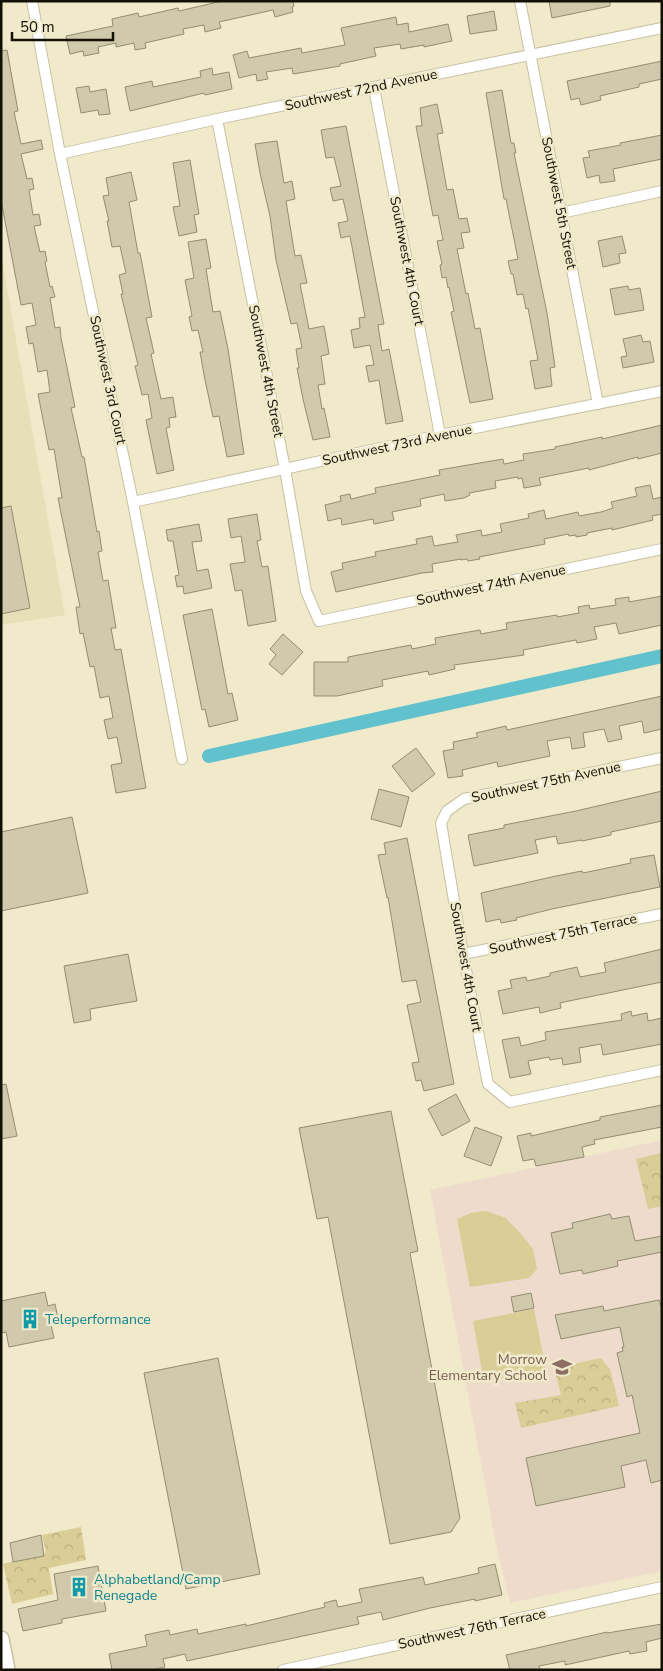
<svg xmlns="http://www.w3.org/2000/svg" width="663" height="1671" font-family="'Nunito Sans',sans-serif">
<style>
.built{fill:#e7dfb8}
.education{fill:#efdbcc}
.grass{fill:#dacd95}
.park{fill:url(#park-crowns)}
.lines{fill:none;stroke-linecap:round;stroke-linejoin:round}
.canal{stroke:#61c2cd;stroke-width:14}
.building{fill:#d0c9ab;stroke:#938d70}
.minor-casing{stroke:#c7c0a2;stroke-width:12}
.secondary-casing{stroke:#c7c0a2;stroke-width:18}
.minor{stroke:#fff;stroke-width:10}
.secondary{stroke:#fff;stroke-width:15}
.labels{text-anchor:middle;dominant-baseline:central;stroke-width:5;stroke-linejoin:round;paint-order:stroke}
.street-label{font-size:14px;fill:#131006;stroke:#f0eacb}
.culture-label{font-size:14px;fill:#0d838f;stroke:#f0eacb;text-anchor:start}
.education-label{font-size:14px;fill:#785e54;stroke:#f0eacb;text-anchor:end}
</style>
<defs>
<pattern id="park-crowns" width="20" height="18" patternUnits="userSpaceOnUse" patternTransform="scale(1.25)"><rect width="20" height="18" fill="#dacd95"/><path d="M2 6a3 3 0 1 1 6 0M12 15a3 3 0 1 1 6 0" fill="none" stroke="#baaf7f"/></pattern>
</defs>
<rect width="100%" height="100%" fill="#f0eacb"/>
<path class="built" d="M1,255L65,615L1,625Z"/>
<path class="education" d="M662,1140V1571L510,1603L496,1544L430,1190Z"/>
<path class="grass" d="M486,1211L506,1218L521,1234L533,1249L537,1269L529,1278L470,1287L457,1219L471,1213Z
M534,1309L546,1370L484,1382L473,1321Z"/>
<path class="park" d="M662,1153V1206L648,1209L636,1159Z
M601,1358L610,1369L619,1406L521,1428L515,1403L561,1395L554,1368Z
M81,1527L86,1560L49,1568L53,1594L12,1604L3,1564L46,1553L42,1535Z"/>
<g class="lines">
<path class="canal" d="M209,756L662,656"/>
</g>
<path class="building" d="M222,1H293L294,6L292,7L293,12L275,17L273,10L219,22L221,28L205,32L204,25L183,29L184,34L145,43L146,48L135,50L134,43L116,47V43L98,47L99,53L84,56L83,51L70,54L66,36L113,26L112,19L138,13L139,17L178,8L179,11Z
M549,1H610V6L552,18Z
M494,11L497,30L470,34L467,16Z
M396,17L397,25L408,23L409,32L448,24L452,41L424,47V45L401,49L400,44L374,48L376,56L340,64V66L293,74L292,68L266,72L268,79L257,81L256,74L239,78L233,55L247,51L249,58L301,48L302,53L345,45L341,28Z
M7,50L18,111L14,112L21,144L41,140L43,149L21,154L27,179L32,178L34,189L29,190L33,215L39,214L41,225L34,226L40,252L45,251L47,261L45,262L50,287L52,286L55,297L50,298L55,328L60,327L61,338L75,407L71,408L82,457H84L97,532L99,531L102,551L98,552L103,581L108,580L116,628H111L115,650L121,649L146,788L116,793L111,765L122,763L117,737L108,739L104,720L113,718L109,696L100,698L94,666L90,667L83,633L80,634L76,607H80L58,498H62L54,449L49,450L38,394L50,392L47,370L38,372L33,343L29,344L26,327L36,325L32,303L21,305L1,200V51Z
M662,61V79L639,84V87L600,96L601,100L581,105L579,98L571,100L567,81Z
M212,68L213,75L229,72L232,89L205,95L204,93L130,111L125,87L152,81L153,87L201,77L200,71Z
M89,86L90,92L106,89L110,114L99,115L98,110L81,113L76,88Z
M502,90L511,143H514L516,153H514L547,313L555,367L550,368L552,386L535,389L530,361L538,360L528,308L526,309L523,294L517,295L513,274H511L508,261L518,259L506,199H504L486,93Z
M437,104L443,133L437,134L447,190L453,189L459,219L467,218L470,232L461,233L464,248L457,249L466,294L468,293L475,329L480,328L493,399L470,403L451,312L454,311L449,287L448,288L446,277L442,278L440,265L442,264L437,241L443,240L438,215L433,216L416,126H422L420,108Z
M346,126L384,324L378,325L382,351L389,349L403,421L386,424L379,380L369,382L366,366L374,365L370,345L354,348L351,330L360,328L359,318L365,317L350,236L341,238L338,223L348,221L343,199L333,201L330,188L341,186L334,157L326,158L321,130Z
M662,135V159L613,169L615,181L600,183L599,175L587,178L583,158L590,157L588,151L621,145L620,143Z
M277,141L284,183L292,181L295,199L286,201L295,256L301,255L307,283L300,284L309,329L324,326L329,354L321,356L325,384L318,385L322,409L324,408L330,437L313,440L303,399L297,368H299L296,349L302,348L297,323L291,324L276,260L270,216L260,173L255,144Z
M190,160L199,214L194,215L197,232L179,236L173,207L180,206L173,163Z
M131,172L137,200L129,202L138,253H140L152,317L146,318L154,353L151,354L161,399L173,397L176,417L169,418L170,427L166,428L174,470L157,474L146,420L152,418L148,394L142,395L135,366L138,365L121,294H123L119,275L126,273L120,246L112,247L107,221H109L103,196L109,195L106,178Z
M622,236L626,253L619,254L620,263L603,267L598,241Z
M206,239L211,268L206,269L213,312L220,311L228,349L244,454L227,457L219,416L213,417L205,380L200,352H203L198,330L192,331L189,317L192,316L185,280L194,278L188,242Z
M628,286L629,290L640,288L644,310L615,315L610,289Z
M641,335L643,342L650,341L654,362L623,368L621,357L627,356L623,339Z
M662,425V453L638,459V457L589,470V468L539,478L541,485L524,488L522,478L518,479V477L495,481L496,488L469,493L470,495L464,498L445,501L444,494L420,499L421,506L392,512L394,520L374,524L373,519L342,525L341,518L328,521L325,505L341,501L340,496L350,494L351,499L376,493L375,488L440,475L439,470L503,459L504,464L524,460L523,454L555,449V447L602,437V439Z
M650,485L653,499L662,497V514L652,516L653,520L612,530V528L587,533V535L576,537V535L569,536L568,534L544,539L545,544L479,557L480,559L468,561L467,559L461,560V559L432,564L433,572L422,573L336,592L331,572L343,569L342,563L376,556L375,552L417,544L416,539L432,536L434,546L458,542L456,535L481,530L482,536L502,532L500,524L529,518L528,514L544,510L546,519L578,512L579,516L601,512L613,508L611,502L637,496L635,488Z
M11,506L30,608L1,614V508Z
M257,514L261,540L257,541L262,567L268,566L276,621L248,626L242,590L235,591L230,564L245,562L241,536L231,538L228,519Z
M199,524L202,541L192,542L197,571L208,569L212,588L184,594L183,586L177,587L175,576L179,575L173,541H168L166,530Z
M662,596V625L619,634L616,623L594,627L597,639L577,643L576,640L523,650L524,655L454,665L455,669L429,675L428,671L382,680L383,686L337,696H314V662H348V657L411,645L412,649L436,644L435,638L480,630L481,634L507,629L506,623L557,615V617L579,613L578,607L589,605L590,609L616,605L615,599L629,597V602Z
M212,609L228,694L232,693L238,720L209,727L205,709L202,710L183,615Z
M283,634L303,652L282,675L269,664L276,655L270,649Z
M662,696V729L644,733L642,721L619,726L622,739L608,742L604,729L583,733L585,747L572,749L570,737L547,741L550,756L498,767L497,762L462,770L463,776L448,778L443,751L454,749L453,742L478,737L476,733L506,726L507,730Z
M416,748L435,774L412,792L392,766Z
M379,789L409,797L401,827L371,819Z
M662,791V821L611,832V835L582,841V840L558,844L556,836L535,840L538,853L474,866L468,835L504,828V825L576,811Z
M72,817L88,893L1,911V832Z
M407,838L454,1084L424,1091L421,1080L416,1081L412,1063L419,1062L407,1005L421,1002L416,980L402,982L388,897L387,898L378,855L386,854L384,843Z
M654,855L660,887L552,909L516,918L517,920L501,923L500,919L486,922L481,893L556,876L582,871L583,873L631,863L630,859Z
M662,949V982L569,1001L560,1003L561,1008L540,1013L539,1007L503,1014L498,991L512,988L510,980L526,977L527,981L550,976V973L577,967L580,977L606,972L604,963Z
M128,954L137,1001L90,1009L91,1020L74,1023L64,966Z
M631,1011L632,1016L647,1013L648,1021L662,1018V1044L603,1055L601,1044L579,1048L581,1062L563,1065L562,1058L550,1060L549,1057L528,1061L531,1074L510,1078L502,1040L519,1037L521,1046L546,1040L545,1032L622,1020L621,1014Z
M6,1084L17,1136L1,1139V1085Z
M456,1094L470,1121L442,1136L428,1109Z
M662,1105V1127L594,1140L595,1144L582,1147L584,1157L536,1166L534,1159L523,1161L517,1136L531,1133V1136L600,1120V1117Z
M391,1111L418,1251L410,1253L460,1518L451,1532L390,1544L328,1217L317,1219L299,1128Z
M475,1127L502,1137L491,1166L464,1156Z
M610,1214L612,1219L629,1216L635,1241L662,1236V1252L617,1261L618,1266L583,1274L582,1270L560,1274L551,1233L573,1228L572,1223Z
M45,1292L48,1306L55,1304L59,1323L51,1325L54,1338L9,1347L6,1332L1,1333V1301Z
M531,1293L534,1308L514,1312L511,1297Z
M659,1300L662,1309V1480L651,1483L646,1460L621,1466L625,1487L536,1506L526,1458L640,1433L632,1395L627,1397L617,1353L623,1351L622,1347H624L620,1327L561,1339L555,1315L603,1306L604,1311Z
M218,1358L260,1574L186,1589L144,1373Z
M41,1535L44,1556L13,1562L10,1543Z
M495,1564L502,1595L475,1601V1599L430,1608L383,1620L381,1612L357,1617L359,1624L187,1661L185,1654L163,1659L165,1667L152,1670H112L109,1654L147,1646L145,1635L169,1630L170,1635L197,1629L198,1634L246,1624V1626L325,1607L324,1603L336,1600L338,1607L362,1602L359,1589L423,1577L425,1585L479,1573L478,1568Z
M98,1566L106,1611L62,1619V1623L23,1631L18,1609L58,1600L54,1574Z
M662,1624V1638L646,1642L647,1651L630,1654L629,1651L565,1665V1661L539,1666L540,1670H510L506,1655L607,1632V1633Z"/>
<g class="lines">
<defs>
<path id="minor" d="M32,1L60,154L133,502L182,759
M520,1L598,404
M374,88L440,435
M217,119L285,469L306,591L319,621L662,549
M60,154L217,119L662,28
M561,213L662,191
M133,502L440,435L662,391
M662,758L464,799L447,811L441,823L463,954L488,1084L510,1102L662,1070
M463,954L662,914
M283,1670L662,1587"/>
<path id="secondary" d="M1,1639L7,1670"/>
</defs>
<use href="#minor" class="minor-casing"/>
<use href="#secondary" class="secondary-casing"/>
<use href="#minor" class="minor"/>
<use href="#secondary" class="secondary"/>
</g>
<defs>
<symbol id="building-bare" viewBox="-9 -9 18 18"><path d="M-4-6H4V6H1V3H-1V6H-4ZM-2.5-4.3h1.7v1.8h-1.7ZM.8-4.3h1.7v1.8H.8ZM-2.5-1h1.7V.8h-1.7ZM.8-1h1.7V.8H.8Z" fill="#0f9aa8" stroke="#f0eacb" stroke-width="2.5" paint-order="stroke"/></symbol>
<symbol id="school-bare" viewBox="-9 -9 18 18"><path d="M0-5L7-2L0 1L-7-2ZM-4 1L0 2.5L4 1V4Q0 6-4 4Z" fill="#8d6e63" stroke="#f0eacb" stroke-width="2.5" paint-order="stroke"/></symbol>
</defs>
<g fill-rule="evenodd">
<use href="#building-bare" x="16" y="1305" width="28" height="28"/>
<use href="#school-bare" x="548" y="1353" width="28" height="28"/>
<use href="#building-bare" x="65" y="1573" width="28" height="28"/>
</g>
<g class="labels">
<g class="street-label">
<text transform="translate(361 90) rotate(-12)">Southwest 72nd Avenue</text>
<text transform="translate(559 203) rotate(79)">Southwest 5th Street</text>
<text transform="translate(407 261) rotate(79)">Southwest 4th Court</text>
<text transform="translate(266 371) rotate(79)">Southwest 4th Street</text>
<text transform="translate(108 380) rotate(78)">Southwest 3rd Court</text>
<text transform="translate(397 445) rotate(-12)">Southwest 73rd Avenue</text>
<text transform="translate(491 585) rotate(-12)">Southwest 74th Avenue</text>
<text transform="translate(546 782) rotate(-12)">Southwest 75th Avenue</text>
<text transform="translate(563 934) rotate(-12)">Southwest 75th Terrace</text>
<text transform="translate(466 967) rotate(80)">Southwest 4th Court</text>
<text transform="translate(472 1629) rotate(-12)">Southwest 76th Terrace</text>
</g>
<g class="culture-label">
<text x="45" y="1319">Teleperformance</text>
<text x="94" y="1579">Alphabetland/Camp<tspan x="94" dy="16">Renegade</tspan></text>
</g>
<g class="education-label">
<text x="547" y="1359">Morrow<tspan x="547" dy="16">Elementary School</tspan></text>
</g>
</g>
<rect width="663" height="1671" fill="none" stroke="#131006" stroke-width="5"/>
<path d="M12 32v8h101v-8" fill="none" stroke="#131006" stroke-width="2.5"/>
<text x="20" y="32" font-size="15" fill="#131006" stroke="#f0eacb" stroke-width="4" paint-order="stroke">50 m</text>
</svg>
